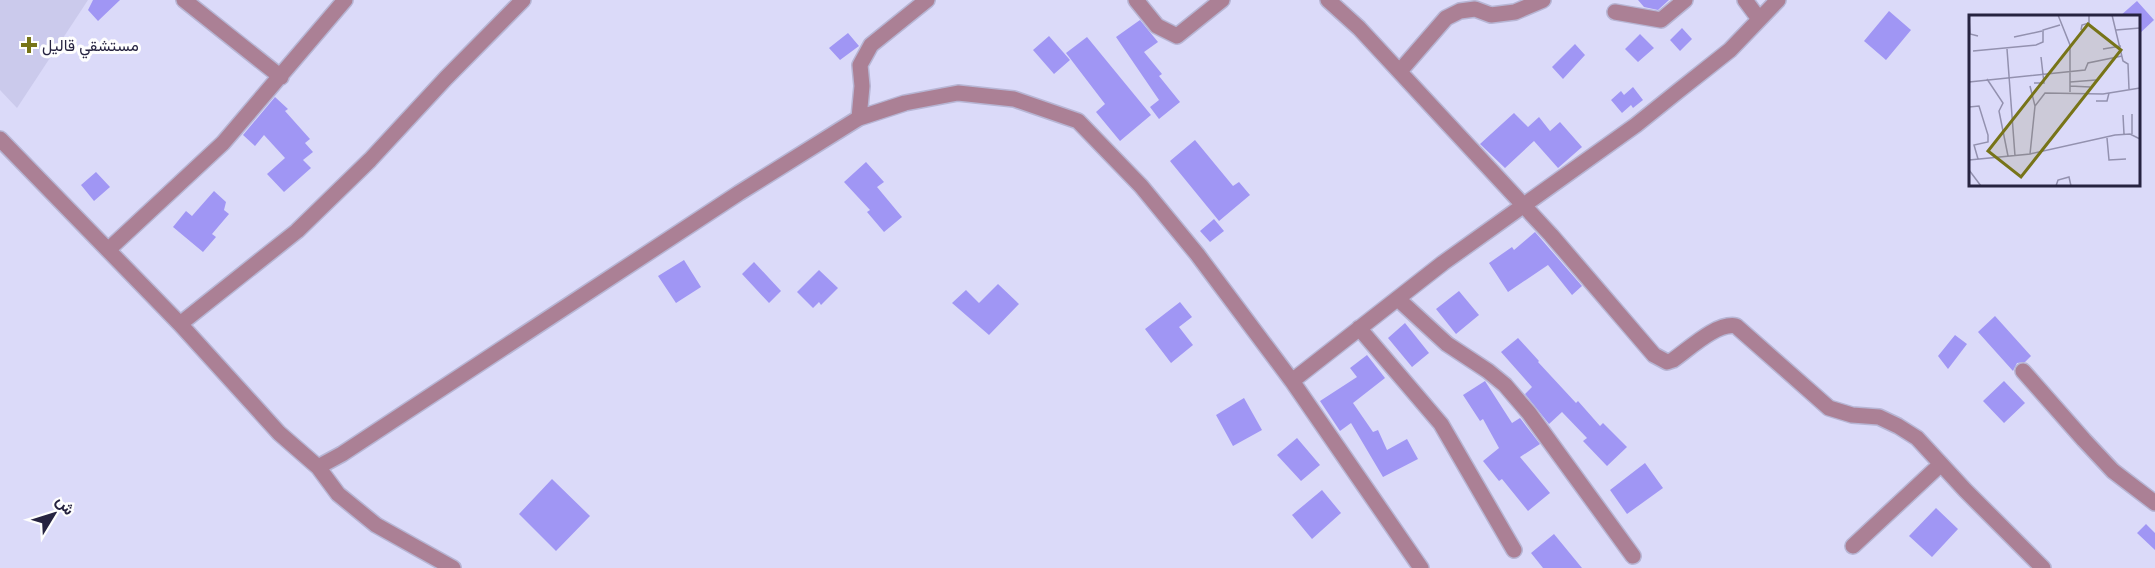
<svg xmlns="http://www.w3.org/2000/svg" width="2155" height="568" font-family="Figtree,Vazirmatn,sans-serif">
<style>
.built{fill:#cbcaec}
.building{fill:#a096f4}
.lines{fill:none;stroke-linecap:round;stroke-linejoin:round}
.street-casing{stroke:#b7b5d4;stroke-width:18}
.street{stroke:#ab8095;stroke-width:15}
.poi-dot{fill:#777418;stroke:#fefefe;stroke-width:2}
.labels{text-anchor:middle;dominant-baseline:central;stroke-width:6;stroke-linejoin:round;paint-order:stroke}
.poi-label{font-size:16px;fill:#262340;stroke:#fefefe;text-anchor:start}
.inset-road{fill:none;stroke:#9391af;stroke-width:1.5}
.view{fill:#777418;fill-opacity:0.15;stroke:#777418;stroke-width:3}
.inset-edge{fill:none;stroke:#262340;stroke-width:3}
</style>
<rect width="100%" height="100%" fill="#dbdaf9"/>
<path class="built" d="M0,0H88L17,108L0,90Z"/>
<path class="building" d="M93,0H120L98,21L88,10Z
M1638,0H1669L1658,10L1644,7Z
M2137,1L2154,20L2139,34V16H2120Z
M1889,11L1911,30L1886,60L1864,41Z
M1140,20L1158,42L1144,52L1162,74L1159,76L1180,102L1159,119L1150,107L1159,100L1116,37Z
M1682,28L1692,39L1680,51L1670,40Z
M848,33L859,46L840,60L829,48Z
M1640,34L1654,48L1638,62L1625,49Z
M1049,36L1070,60L1054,74L1033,50Z
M1087,37L1151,115L1120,141L1096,112L1105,104L1066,53Z
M1575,44L1585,55L1563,79L1552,67Z
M1633,87L1643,100L1633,108L1631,105L1622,113L1611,100L1621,91L1624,95Z
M275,97L288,109L285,111L310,139L305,143L313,152L303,160L311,168L284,192L267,174L285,158L264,135L255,146L243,135Z
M1514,113L1528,127L1539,117L1550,131L1560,122L1582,147L1558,168L1534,141L1505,168L1480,144Z
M1195,140L1233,186L1239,182L1250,195L1219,221L1170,161Z
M866,162L884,182L877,187L902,217L884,232L867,212L870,210L844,182Z
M96,172L110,187L94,201L81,185Z
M214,191L226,202L224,210L229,214L212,234L216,237L203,252L173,227L186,211L192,216Z
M1214,219L1224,231L1210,242L1200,231Z
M1535,232L1582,286L1572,295L1548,265L1508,292L1489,263L1512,247L1514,250Z
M684,260L701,287L676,303L658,276Z
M754,262L781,291L769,303L742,274Z
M819,270L838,288L821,305L819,302L813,308L797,292Z
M998,284L1019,304L989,335L952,303L966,290L979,303Z
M1459,291L1479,315L1456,334L1436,309Z
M1180,302L1192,317L1179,327L1193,345L1171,363L1145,329Z
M1995,316L2031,356L2025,362L2017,363L2013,371L1978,332Z
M1405,323L1429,353L1412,367L1388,338Z
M1955,335L1967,344L1948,369L1938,356Z
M1518,338L1539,361L1538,362L1576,403L1578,401L1600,426L1603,423L1627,447L1607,466L1583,441L1587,438L1562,412L1549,424L1525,394L1532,387L1501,352Z
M1367,355L1385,378L1353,403L1373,432L1378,430L1387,450L1407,439L1418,459L1383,477L1351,423L1340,431L1320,401L1357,377L1350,368Z
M1485,381L1512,423L1520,418L1540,444L1520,457L1550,493L1528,511L1502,479L1499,481L1483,461L1499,448L1483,419L1480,421L1463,395Z
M2004,381L2025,403L2004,423L1983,401Z
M1244,398L1262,430L1233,446L1216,415Z
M1297,438L1320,465L1301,481L1277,455Z
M1645,463L1663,488L1627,514L1610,490Z
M552,479L590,516L556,551L519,514Z
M1322,490L1341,513L1312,539L1292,515Z
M1936,508L1958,529L1932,557L1909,536Z
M2146,524L2155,533V550L2137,533Z
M1554,534L1582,568H1543L1531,553Z"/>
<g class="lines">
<defs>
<path id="street" d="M184,0L281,77
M1136,0L1157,26L1177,36L1222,0
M1328,0L1359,28L1551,235L1654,355L1667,362L1673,360C1689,349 1717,322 1736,326L1829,408L1852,415L1879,417L1898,426L1917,438L1965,490L2043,568
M1745,0L1759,19
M1615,12L1661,20L1685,0
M1400,71L1446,18L1460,11L1475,9L1491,15L1515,12L1543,0
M859,118L862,86L860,65L871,45L927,0
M0,139L180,324L279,433L318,467L342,454L739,193L859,118L905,103L958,93L1014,99L1078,121L1141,186L1197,254L1292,381L1421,568
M109,249L223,143L345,0
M1398,299L1447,344L1488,371L1505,385L1529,413L1633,556
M180,324L297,231L370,160L446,78L523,0
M1359,328L1441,424L1514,550
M2023,371L2084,440L2113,471L2155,503
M1292,381L1443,263L1636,125L1677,92L1730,50L1778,0
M318,467L338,494L376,525L453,568
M1853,546L1941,464"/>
</defs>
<use href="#street" class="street-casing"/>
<use href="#street" class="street"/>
</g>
<path class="poi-dot" d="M26 36h6v6h6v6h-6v6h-6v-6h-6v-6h6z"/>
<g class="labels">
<g class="poi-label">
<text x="42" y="45">مستشقي قاليل</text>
</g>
</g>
<g transform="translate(1969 15)">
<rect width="171" height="171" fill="#dbdaf9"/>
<path class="inset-road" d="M89,0L101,30V77M143,0L154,46L159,49L160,74M0,3L1,19L9,21M112,15L113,10L120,8V0M147,15L171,13M45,22L73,16M38,34L46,141M134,34L152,31M4,36L67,30L74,27V15L91,10M18,64L34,88L30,96L39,141M0,67L116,55L119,48L153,41M101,67L127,65M65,68H75L72,42M61,71L66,91M101,71L121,72M127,86H138L140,78M0,92L10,91L19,120V127L5,130L9,144M154,100L155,119M163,119V99M138,123L140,145L157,144M61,139L146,120L161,119L171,124M0,145L61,139L66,91L76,78L134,79L171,73M0,155L12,171M87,171L89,165L100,162L102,171"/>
<path class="view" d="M119,9L152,35L52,162L19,136Z"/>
<rect width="171" height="171" class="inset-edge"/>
</g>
<g transform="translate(54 514) rotate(52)" stroke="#fefefe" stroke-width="4.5" paint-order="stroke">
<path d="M0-4.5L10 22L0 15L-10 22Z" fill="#262340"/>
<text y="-9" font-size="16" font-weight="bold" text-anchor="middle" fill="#262340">ش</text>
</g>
</svg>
